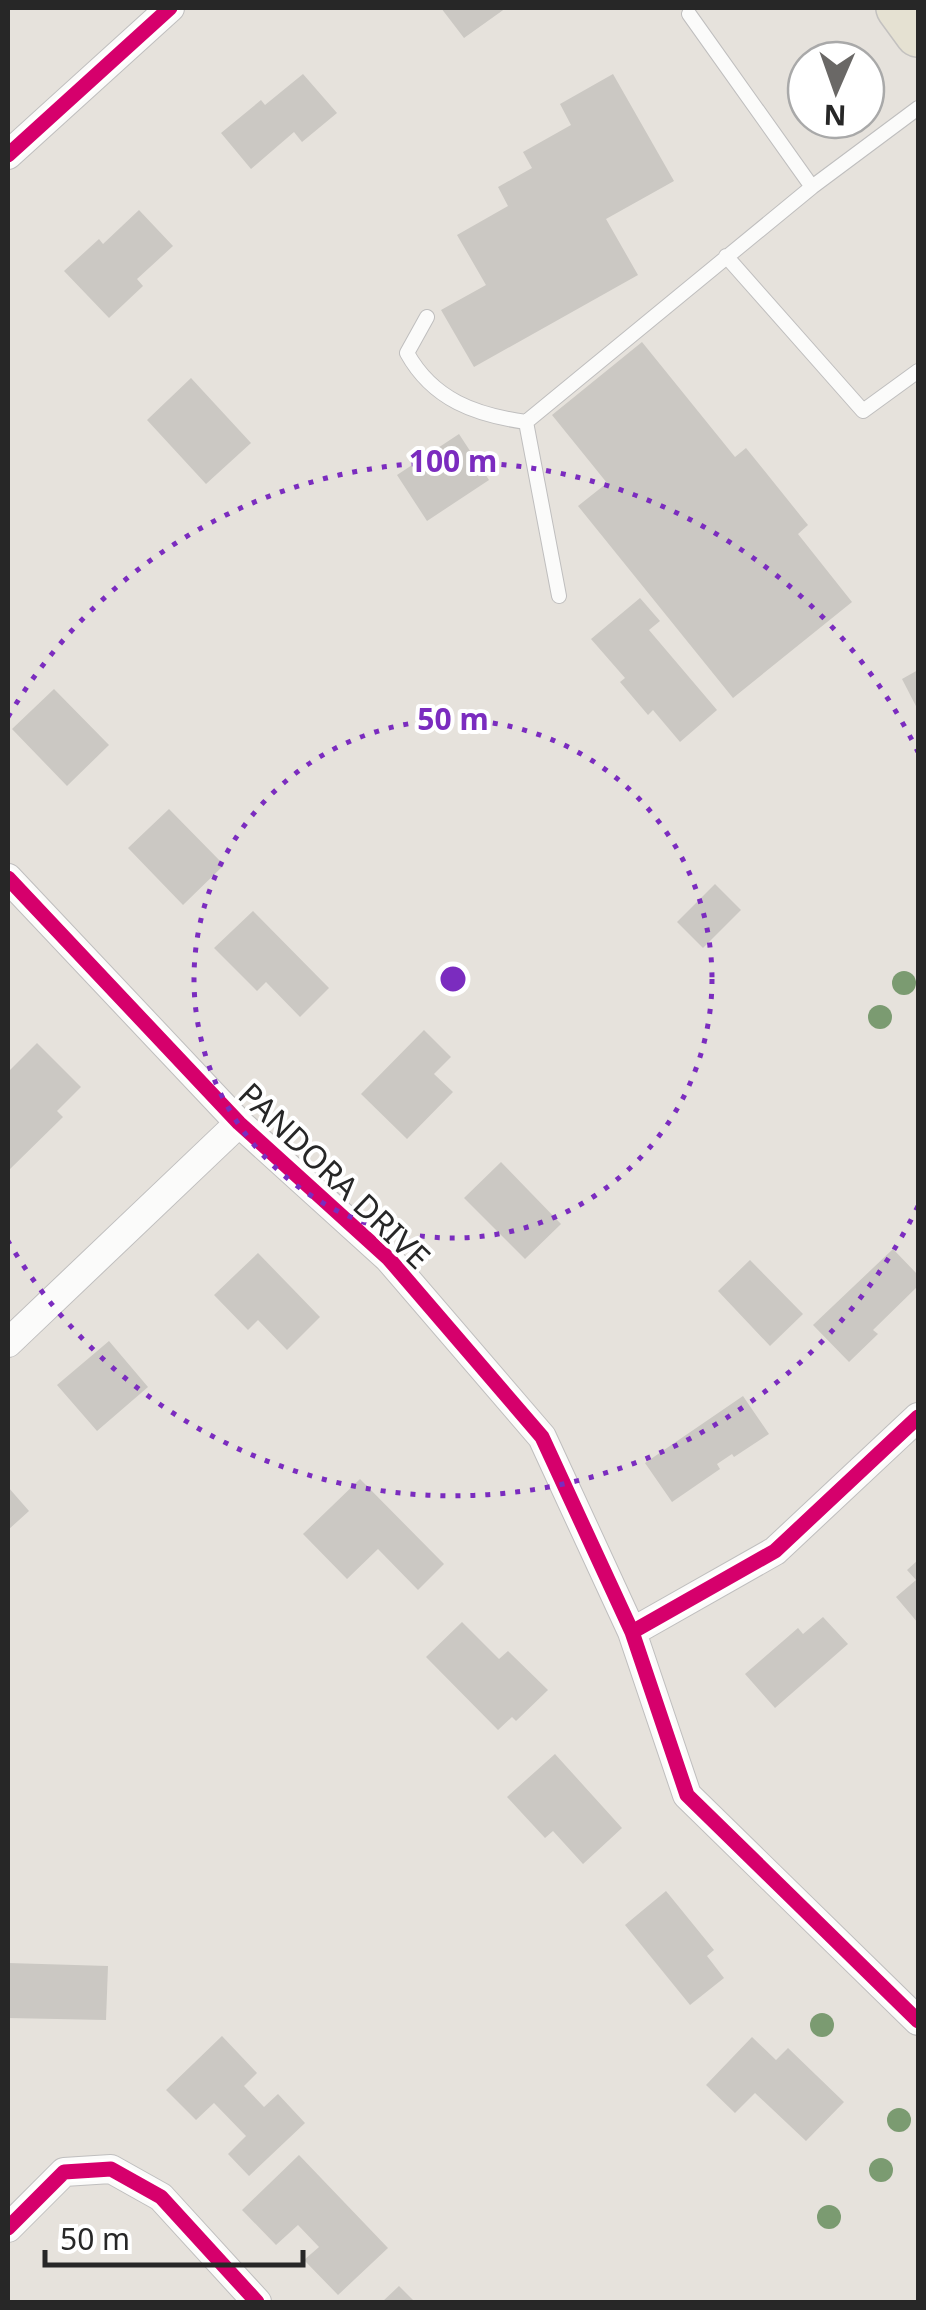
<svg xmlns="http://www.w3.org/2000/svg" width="926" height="2310" font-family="'Noto Sans',sans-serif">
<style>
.building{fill:#cbc8c3}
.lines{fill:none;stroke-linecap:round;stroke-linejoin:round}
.service-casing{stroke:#bfbebe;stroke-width:16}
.minor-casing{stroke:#bfbebe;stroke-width:30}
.primary-casing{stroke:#c3c1bf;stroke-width:48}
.service{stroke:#fbfbfa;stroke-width:14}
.minor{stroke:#fbfbfa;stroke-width:28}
.primary{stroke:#e5e1d2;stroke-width:45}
.cycleway-casing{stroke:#fff;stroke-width:21}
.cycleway{stroke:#d6006c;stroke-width:15}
.tree{fill:#7b9b71}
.ring{fill:none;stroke:#7b2cbf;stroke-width:5;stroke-dasharray:5 10}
.labels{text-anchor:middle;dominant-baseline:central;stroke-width:8;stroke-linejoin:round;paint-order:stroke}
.street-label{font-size:32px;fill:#272727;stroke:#fff}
.centre{fill:#7b2cbf;stroke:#fff;stroke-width:5}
.ring-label{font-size:30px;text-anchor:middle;font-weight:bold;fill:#7b2cbf;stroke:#fff;stroke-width:8;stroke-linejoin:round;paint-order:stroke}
</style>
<rect width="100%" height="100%" fill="#e6e2dc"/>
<path class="building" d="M441,8H506L464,38Z
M303,74L337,113L302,142L294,132L251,169L221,133L261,100L265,105Z
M613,74L674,181L606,219L638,275L474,367L441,310L486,285L457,235L508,206L498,187L532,168L523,152L571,125L560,104Z
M139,210L173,246L137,279L143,286L109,318L64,271L99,239L103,244Z
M642,342L735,457L746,448L808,525L798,534L852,602L733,698L578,506L607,483L552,415Z
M191,378L251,443L206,484L147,420Z
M459,434L489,480L427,521L397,475Z
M640,598L660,621L649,630L717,710L680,742L653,710L648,715L620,682L625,678L591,639Z
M918,670V710L902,679Z
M54,689L109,745L67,786L12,729Z
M169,809L224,865L183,905L128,848Z
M715,884L741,910L703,948L677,922Z
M253,911L329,988L300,1017L266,982L257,991L214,948Z
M424,1030L451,1057L434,1074L453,1092L407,1139L361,1094Z
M37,1043L81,1087L57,1111L63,1117L8,1171V1072Z
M501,1162L561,1224L525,1259L464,1198Z
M893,1249L918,1275V1286L873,1330L878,1334L849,1362L813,1325Z
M258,1253L320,1317L287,1350L258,1320L248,1330L214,1295Z
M750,1260L803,1314L770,1346L718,1291Z
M109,1341L148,1387L97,1431L57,1385Z
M743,1396L769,1434L734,1457L732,1454L717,1464L720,1469L672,1502L645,1463Z
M360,1479L444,1564L418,1590L378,1549L347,1579L303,1534Z
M8,1487L29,1511L8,1530Z
M918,1560V1623L896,1597L916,1580L907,1570Z
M823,1617L848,1644L775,1708L745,1674L798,1628L803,1634Z
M462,1622L499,1659L508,1651L548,1690L516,1721L512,1717L498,1730L426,1657Z
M555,1754L622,1828L583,1864L553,1831L545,1838L507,1797Z
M666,1891L714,1950L707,1956L724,1978L690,2005L625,1925Z
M8,1963L108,1966L106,2020L8,2018Z
M222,2036L257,2073L244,2086L264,2107L278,2094L305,2123L249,2176L228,2154L246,2136L214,2103L196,2120L166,2090Z
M752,2037L776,2060L788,2048L844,2102L806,2141L755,2093L735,2113L706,2085Z
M299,2155L388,2248L338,2295L304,2260L319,2247L298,2225L276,2245L242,2210Z
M399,2286L415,2302H382Z"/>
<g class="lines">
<defs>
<path id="service" d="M689,14L812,187L918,108
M726,256L863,411L918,371
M427,317L407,353C433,400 476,415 526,422
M559,596L526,422L812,187"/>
<path id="minor" d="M8,155L170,8
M8,878L239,1123L389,1259L542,1437L632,1632L687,1795L918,2021
M8,1343L239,1123
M632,1632L775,1551L918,1417
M8,2228L64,2172L111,2169L161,2197L257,2302"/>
<path id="primary" d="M899,8L918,34"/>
</defs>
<use href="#service" class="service-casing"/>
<use href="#minor" class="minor-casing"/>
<use href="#primary" class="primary-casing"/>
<use href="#service" class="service"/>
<use href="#minor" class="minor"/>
<use href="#primary" class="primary"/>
<defs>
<path id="cycleway" d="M8,155L170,8
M8,878L239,1123L389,1259L542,1437L632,1632L687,1795L918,2021
M632,1632L775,1551L918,1417
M8,2228L64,2172L111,2169L161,2197L257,2302"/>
</defs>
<use href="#cycleway" class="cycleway-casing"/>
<use href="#cycleway" class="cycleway"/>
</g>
<g class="tree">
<circle cx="904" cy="983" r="12"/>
<circle cx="880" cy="1017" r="12"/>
<circle cx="822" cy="2025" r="12"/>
<circle cx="899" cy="2120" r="12"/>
<circle cx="881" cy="2170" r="12"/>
<circle cx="829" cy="2217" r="12"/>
</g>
<g class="ring">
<circle cx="453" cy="979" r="259"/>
<path d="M918 1206A517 517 0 0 1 8 1241M8 717A517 517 0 0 1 918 752"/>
</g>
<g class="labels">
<g class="street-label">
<text transform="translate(335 1175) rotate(44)">PANDORA DRIVE</text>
</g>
</g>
<circle cx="453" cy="979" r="15" class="centre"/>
<g class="ring-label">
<text x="453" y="472">100 m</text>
<text x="453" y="730">50 m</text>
</g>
<rect width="926" height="2310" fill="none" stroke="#272727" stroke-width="20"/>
<g transform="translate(836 90) rotate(182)"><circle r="48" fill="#ffffff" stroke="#a9a9a9" stroke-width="2.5"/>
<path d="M0-8L18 38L0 25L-18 38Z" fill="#6a6866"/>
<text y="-15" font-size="28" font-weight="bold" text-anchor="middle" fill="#272727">N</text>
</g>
<path d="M45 2250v15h258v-15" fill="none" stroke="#272727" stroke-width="5"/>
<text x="60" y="2250" font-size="30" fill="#272727" stroke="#ffffff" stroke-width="8" paint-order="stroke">50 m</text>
</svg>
